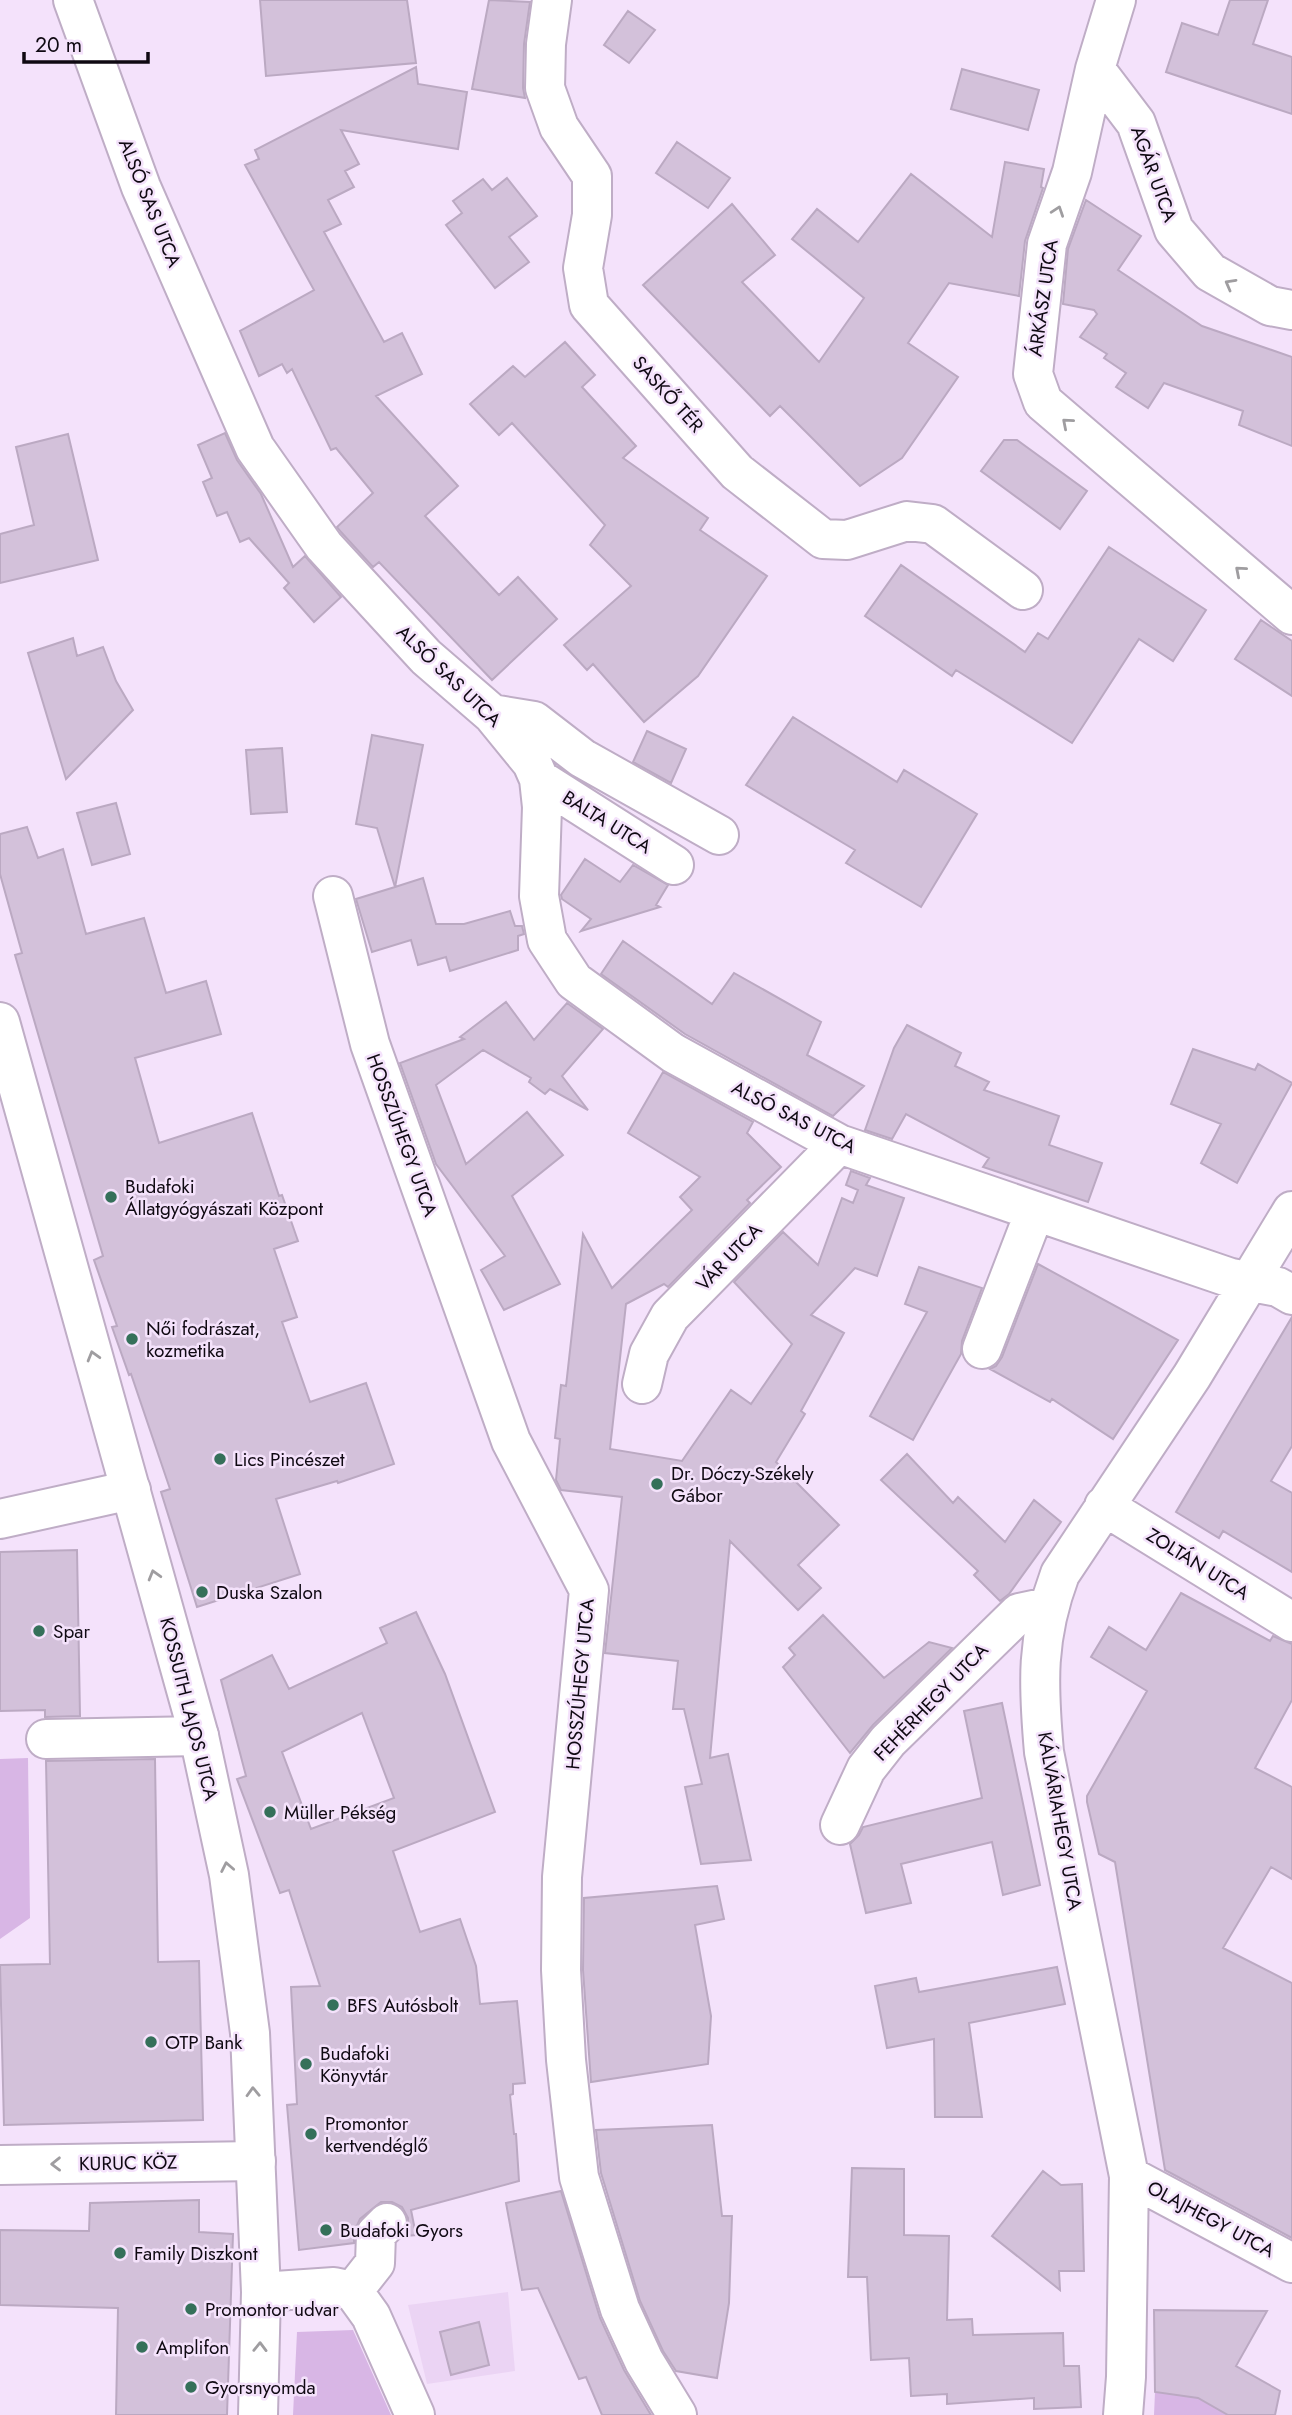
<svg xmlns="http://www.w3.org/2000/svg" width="1292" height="2415" font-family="Jost,sans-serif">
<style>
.built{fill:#ebd4f4}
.green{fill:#d8b6e5}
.building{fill:#d3c1da;stroke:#bba9c2;stroke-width:2;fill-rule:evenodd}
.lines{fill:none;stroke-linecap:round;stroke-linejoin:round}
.minor-casing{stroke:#bfadc6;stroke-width:42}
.major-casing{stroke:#bfadc6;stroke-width:42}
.minor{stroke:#fff;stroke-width:38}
.major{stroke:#fff;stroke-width:38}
.oneway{stroke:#9f9da0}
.poi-dot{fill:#35705a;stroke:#f4e2fb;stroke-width:2.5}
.labels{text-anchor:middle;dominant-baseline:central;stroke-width:5;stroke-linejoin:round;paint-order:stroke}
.street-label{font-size:19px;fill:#0f0912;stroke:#f4e2fb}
.poi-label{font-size:19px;fill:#0f0912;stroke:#f4e2fb;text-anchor:start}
</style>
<rect width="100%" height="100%" fill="#f4e2fb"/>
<path class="built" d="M508,2292L515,2371L427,2384L408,2305Z"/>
<path class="green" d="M28,1758L30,1918L0,1939V1759Z
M353,2330L391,2415H293L297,2332Z
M1155,2392L1198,2398L1228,2415H1154Z"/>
<path class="building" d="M260,0H407L416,63L266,76Z
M489,0L530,2L524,44L523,88L525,98L472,89Z
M1230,0H1268L1253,44L1292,57V114L1166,72L1182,23L1218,35Z
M628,11L655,30L629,63L604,45Z
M416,67L418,84L467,92L458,149L341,130L359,164L345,171L354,187L328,200L341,224L324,232L384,342L402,333L422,374L376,396L458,486L425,516L499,595L518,577L557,619L492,680L379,562L373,567L341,532L337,527L373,493L336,448L331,450L292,369L287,373L282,364L259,376L240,331L314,290L245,165L259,159L255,150Z
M962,69L1039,90L1028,130L951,109Z
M677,142L730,178L708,208L656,173Z
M1005,162L1044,169L1041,187L1043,188L1025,241L1019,296L949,283L908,343L958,377L902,458L860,486L780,406L770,416L643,285L732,204L775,255L742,282L819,362L864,298L792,239L817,209L858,242L911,174L992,237Z
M507,178L537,216L509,237L529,262L495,288L446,225L462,213L453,201L483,179L492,190Z
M1086,200L1141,236L1118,270L1202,326L1292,357V446L1239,425L1243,411L1164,383L1148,408L1116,387L1126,373L1104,358L1107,354L1080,337L1097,314L1094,310L1063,304L1068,249Z
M565,342L595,375L582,387L636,446L623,458L708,518L700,530L767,576L698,676L644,722L593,664L587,670L564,645L631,586L590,545L605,525L512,423L499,435L470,404L513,366L525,377Z
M225,433L237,460L261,494L293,567L305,556L341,597L314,622L284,588L289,583L249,538L240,542L227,512L217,516L203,482L212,478L198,445Z
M68,434L98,560L0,583V534L34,525L16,447Z
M1004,440H1017L1087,491L1060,529L981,471Z
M1109,547L1206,610L1173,661L1139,639L1072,743L956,670L952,676L865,616L901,565L1025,652L1038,633L1048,639Z
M1261,620L1292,641V696L1235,659Z
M73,638L77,656L103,647L116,681L133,710L66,779L28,653Z
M793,717L897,782L904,770L977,814L921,907L846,863L855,850L746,785Z
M647,731L686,749L671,783L633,762Z
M372,735L423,745L395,887L423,878L436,924H464L510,911L515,926H522L524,934L518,936V950L450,971L446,957L418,965L411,940L372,952L356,899L395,887L377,828L356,824Z
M282,748L287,812L251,814L246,750Z
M116,803L130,854L92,865L77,813Z
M27,827L38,858L63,849L86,934L144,918L166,993L206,981L221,1034L135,1058L159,1143L252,1113L279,1196L282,1195L298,1241L274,1249L297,1317L282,1322L310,1402L366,1383L394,1464L338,1483L337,1481L276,1499L300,1574L197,1607L161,1492L170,1489L131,1374L129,1375L112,1327L117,1326L94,1260L103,1256L15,955L22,953L0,874V834Z
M585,859L620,882L633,865L668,885L656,905L660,907L581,931L591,919L562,899L561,895Z
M623,941L712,1004L734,973L821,1022L807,1055L864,1086L833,1116L685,1034L601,974Z
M506,1002L534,1040L567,1003L603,1029L562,1076L588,1110L550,1089L545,1094L529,1082L531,1078L483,1050L436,1085L466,1164L527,1112L563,1155L512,1196L560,1284L504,1310L481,1270L505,1256L436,1164L400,1063L464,1039L460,1037Z
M907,1025L961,1053L955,1066L989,1082L984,1090L1059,1116L1049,1145L1102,1163L1088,1202L983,1167L989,1158L906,1114L892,1139L865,1130L894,1048Z
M1193,1049L1255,1070L1258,1064L1292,1083L1237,1183L1201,1163L1221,1124L1171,1104Z
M663,1072L753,1122L747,1133L781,1167L747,1200L750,1203L668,1287L664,1284L626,1304L610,1449L682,1461L731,1390L751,1404L792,1344L734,1282L783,1232L818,1265L842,1198L853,1203L858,1190L846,1185L851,1171L870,1178L866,1185L904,1198L877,1276L855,1268L811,1315L844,1333L801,1411L805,1414L776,1462L839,1525L798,1565L821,1588L798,1610L730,1541L710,1758L728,1754L751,1860L701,1864L685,1787L702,1784L684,1709H673L678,1661L605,1653L622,1497L561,1490L556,1480L560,1439L555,1438L561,1385L566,1386L583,1234L612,1288L692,1210L680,1197L700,1177L628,1133Z
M1038,1264L1178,1340L1113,1439L1052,1399L1050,1402L990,1369L996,1366L1002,1357Z
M919,1267L982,1288L962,1341L961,1354L913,1440L870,1416L927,1312L905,1304Z
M1292,1317V1446L1271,1481L1292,1493V1572L1223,1531L1219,1538L1176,1512Z
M907,1454L953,1503L958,1497L1005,1542L1034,1500L1061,1522L1009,1594L1000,1601L974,1575L978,1571L881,1480Z
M77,1550L80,1716L45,1717V1710L0,1711V1552Z
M1181,1593L1270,1641L1273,1636L1292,1644V1700L1255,1768L1292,1787V1879L1271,1867L1223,1948L1292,1983V2238L1165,2170L1115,1862L1099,1854L1087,1802V1796L1147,1691L1091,1657L1109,1627L1146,1650Z
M416,1612L445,1674L495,1812L393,1851L420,1932L460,1919L476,1966L480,2004L517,2001L525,2083L513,2084V2094L510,2095L514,2134H516L519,2181L411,2210L416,2235L404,2236L408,2228V2218L402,2207L392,2202H381L360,2219L354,2232V2243L299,2250L287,2105L297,2104L291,1987L320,1986L289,1890L280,1893L237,1779L246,1776L221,1680L272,1655L289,1689L387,1643L380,1628ZM362,1713L394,1798L311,1829L282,1752Z
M823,1615L884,1678L929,1642L952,1648L873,1725L850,1753L783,1667L795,1655L789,1648Z
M1002,1703L1040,1885L1003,1895L992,1842L901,1864L911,1903L866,1913L850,1844L859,1835L863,1827L982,1798L964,1711Z
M155,1759L158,1962L199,1961L203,2120L4,2125L0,1965L50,1964L46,1761Z
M717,1886L724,1919L695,1925L711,2016L708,2064L591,2082L583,1970L584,1898Z
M1057,1967L1065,2004L969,2023L982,2117H935L934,2039L887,2048L875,1986L916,1978L919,1992Z
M712,2125L722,2216H732L729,2303L717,2378L676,2371L663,2351L640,2301L601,2173L596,2130Z
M852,2168L904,2169V2235L949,2236L947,2320L972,2319L973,2335L1063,2333L1064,2366H1079L1081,2407L1034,2409V2398L947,2404V2394L911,2396L909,2358L871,2360L867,2277H848Z
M1043,2171L1061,2185L1082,2184L1084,2271H1059L1060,2290L992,2236Z
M561,2191L600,2318L624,2370L651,2415H602L586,2377L579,2379L538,2288L522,2290L506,2203Z
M199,2200V2232L233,2234L227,2415H116L118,2308L0,2305V2230L89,2231L90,2203Z
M1154,2310L1267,2311L1236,2366L1280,2391L1275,2415H1228L1198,2398L1155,2392Z
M479,2322L489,2365L451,2375L440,2332Z"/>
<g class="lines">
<defs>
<path id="minor" d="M73,0L141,187L255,448L324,546L426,657L492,714L532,763L539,779L542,807L539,896L547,940L574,981L673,1053L839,1144L1231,1278L1278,1287L1292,1295
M552,0L546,44L545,88L559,127L592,176V215L583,268L589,305L737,472L823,539L847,540L907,521L933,524L1023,590
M1116,0L1095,69L1072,172L1047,244L1033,374L1043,402L1292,615
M1095,69L1136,123L1174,230L1210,272L1270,306L1292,310
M492,714L534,721L582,758L719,835
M539,779L674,865
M333,896L370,1044L511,1441L589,1590L562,1877L561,1970L566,2060L579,2177L620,2309L644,2361L677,2415
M982,1349L1035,1211
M642,1384L649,1354L670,1316L839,1144
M1104,1506L1292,1622
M0,1519L131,1490
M46,1739L199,1736
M840,1825L866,1769L888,1741L1019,1613L1047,1607
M0,2165L256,2161
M1129,2176L1292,2263
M353,2291L375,2263L376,2234L387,2223
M261,2292L334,2287L353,2291L371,2316L415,2415
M1123,2415L1126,2377L1129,2176L1044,1752C1038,1684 1036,1638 1060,1574L1192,1376L1292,1211"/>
<path id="major" d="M0,1022L199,1736L229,1875L250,2033L261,2292L258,2415"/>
</defs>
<use href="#minor" class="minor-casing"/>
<use href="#major" class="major-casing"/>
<use href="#minor" class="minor"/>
<use href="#major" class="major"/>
</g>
<defs><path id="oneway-chevron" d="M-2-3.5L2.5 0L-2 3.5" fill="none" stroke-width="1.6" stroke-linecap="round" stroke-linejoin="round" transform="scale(1.75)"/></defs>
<g class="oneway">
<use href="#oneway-chevron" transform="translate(1058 211) rotate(-71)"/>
<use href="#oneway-chevron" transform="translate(1230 284) rotate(-151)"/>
<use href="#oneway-chevron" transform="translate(1067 423) rotate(-139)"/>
<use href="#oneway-chevron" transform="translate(1240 571) rotate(-139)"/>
<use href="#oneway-chevron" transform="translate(93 1356) rotate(-106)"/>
<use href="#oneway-chevron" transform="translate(154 1575) rotate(-106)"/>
<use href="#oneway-chevron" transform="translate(227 1867) rotate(-101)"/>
<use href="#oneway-chevron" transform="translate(253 2092) rotate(-92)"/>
<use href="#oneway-chevron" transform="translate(56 2164) rotate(179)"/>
<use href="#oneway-chevron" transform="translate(260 2347) rotate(-89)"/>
</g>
<g class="poi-dot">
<circle cx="111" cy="1197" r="7"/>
<circle cx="132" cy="1339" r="7"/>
<circle cx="220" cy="1459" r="7"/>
<circle cx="657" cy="1484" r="7"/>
<circle cx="202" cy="1592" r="7"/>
<circle cx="39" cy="1631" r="7"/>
<circle cx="270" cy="1812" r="7"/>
<circle cx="333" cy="2005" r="7"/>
<circle cx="151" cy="2042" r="7"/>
<circle cx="306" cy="2064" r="7"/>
<circle cx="311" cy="2134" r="7"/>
<circle cx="326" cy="2230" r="7"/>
<circle cx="120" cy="2253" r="7"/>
<circle cx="191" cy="2309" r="7"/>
<circle cx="142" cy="2347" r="7"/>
<circle cx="191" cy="2387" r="7"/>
</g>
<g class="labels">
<g class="street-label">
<text transform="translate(1154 174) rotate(70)">AGÁR UTCA</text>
<text transform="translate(150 203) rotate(68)">ALSÓ SAS UTCA</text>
<text transform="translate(1043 298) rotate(-82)">ÁRKÁSZ UTCA</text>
<text transform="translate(668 394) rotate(48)">SASKŐ TÉR</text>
<text transform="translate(449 676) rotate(44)">ALSÓ SAS UTCA</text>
<text transform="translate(607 822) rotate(32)">BALTA UTCA</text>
<text transform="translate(794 1117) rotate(27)">ALSÓ SAS UTCA</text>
<text transform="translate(402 1135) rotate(70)">HOSSZÚHEGY UTCA</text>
<text transform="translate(729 1257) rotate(-46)">VÁR UTCA</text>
<text transform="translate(1198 1564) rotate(32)">ZOLTÁN UTCA</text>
<text transform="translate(580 1684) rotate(-85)">HOSSZÚHEGY UTCA</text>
<text transform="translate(931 1702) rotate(-46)">FEHÉRHEGY UTCA</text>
<text transform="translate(189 1709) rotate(76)">KOSSUTH LAJOS UTCA</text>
<text transform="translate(1060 1821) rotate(80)">KÁLVÁRIAHEGY UTCA</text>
<text transform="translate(128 2163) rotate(-1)">KURUC KÖZ</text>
<text transform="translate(1211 2219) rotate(28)">OLAJHEGY UTCA</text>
</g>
<g class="poi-label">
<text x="125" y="1186">Budafoki<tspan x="125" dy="22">Állatgyógyászati Központ</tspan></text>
<text x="146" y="1328">Női fodrászat,<tspan x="146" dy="22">kozmetika</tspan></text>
<text x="234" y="1459">Lics Pincészet</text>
<text x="671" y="1473">Dr. Dóczy-Székely<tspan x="671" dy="22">Gábor</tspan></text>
<text x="216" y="1592">Duska Szalon</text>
<text x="53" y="1631">Spar</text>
<text x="284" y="1812">Müller Pékség</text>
<text x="347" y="2005">BFS Autósbolt</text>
<text x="165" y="2042">OTP Bank</text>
<text x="320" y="2053">Budafoki<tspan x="320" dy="22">Könyvtár</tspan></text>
<text x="325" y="2123">Promontor<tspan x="325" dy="22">kertvendéglő</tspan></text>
<text x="340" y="2230">Budafoki Gyors</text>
<text x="134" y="2253">Family Diszkont</text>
<text x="205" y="2309">Promontor udvar</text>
<text x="156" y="2347">Amplifon</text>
<text x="205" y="2387">Gyorsnyomda</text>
</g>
</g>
<path d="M24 52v10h124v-10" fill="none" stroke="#0f0912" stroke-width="3.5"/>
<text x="35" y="52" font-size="21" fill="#0f0912" stroke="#f4e2fb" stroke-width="5" paint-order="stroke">20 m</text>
</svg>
